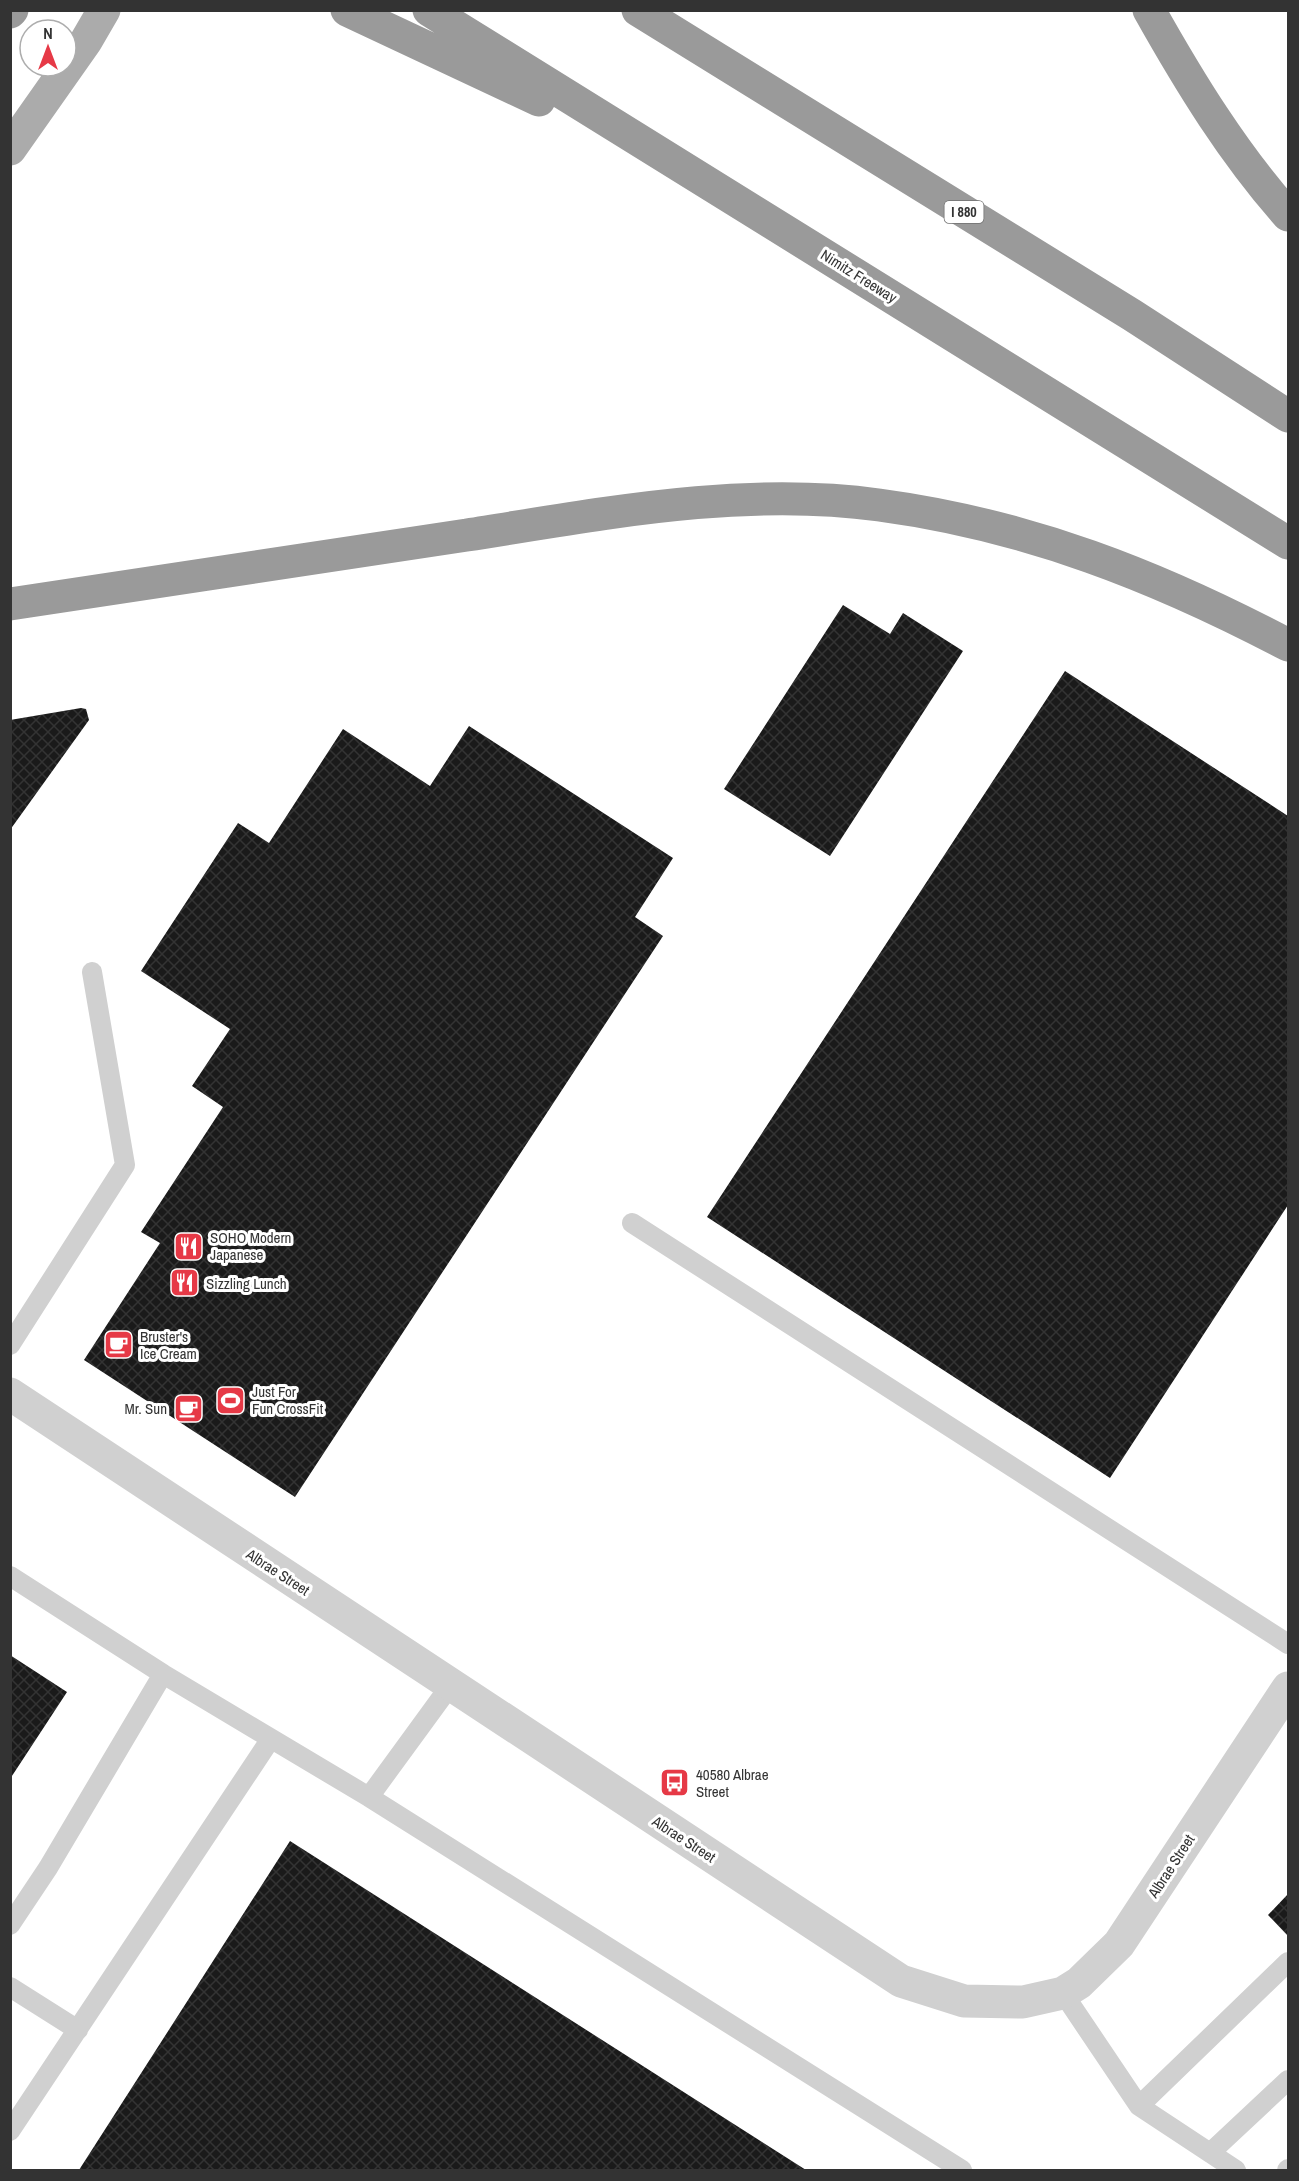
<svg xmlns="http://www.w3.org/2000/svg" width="1299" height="2181" font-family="'Archivo Narrow',sans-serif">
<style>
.building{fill:url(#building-cross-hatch)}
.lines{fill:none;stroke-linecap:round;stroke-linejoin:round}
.service{stroke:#d0d0d0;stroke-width:20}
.tertiary{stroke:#d0d0d0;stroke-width:33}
.primary{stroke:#ababab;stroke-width:33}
.motorway{stroke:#9a9a9a;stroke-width:33}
.labels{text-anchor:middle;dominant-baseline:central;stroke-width:6;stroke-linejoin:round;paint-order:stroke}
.shield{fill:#fff;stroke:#707070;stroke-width:1.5}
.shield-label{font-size:14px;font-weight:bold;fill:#333}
.street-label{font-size:15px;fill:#333;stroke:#fff}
.poi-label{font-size:15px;fill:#333;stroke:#fff;text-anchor:start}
</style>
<defs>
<pattern id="building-cross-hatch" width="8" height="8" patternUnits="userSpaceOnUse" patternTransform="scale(1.5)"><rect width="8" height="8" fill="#1a1a1a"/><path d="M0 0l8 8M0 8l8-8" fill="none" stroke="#333"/></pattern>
</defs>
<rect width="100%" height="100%" fill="#fff"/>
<path class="building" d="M843,605L890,634L903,613L963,651L830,856L724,789Z
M1065,671L1288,816V1205L1110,1478L707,1217Z
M81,708L86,709L89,720L10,830V720Z
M469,726L673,858L635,917L663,936L295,1497L84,1360L160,1243L141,1232L223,1107L192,1086L230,1029L141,971L238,823L269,843L343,729L430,786Z
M10,1655L67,1692L10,1779Z
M290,1841L806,2170H79Z
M1288,1894V1936L1268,1915Z"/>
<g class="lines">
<path class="service" d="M632,1223L1288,1644
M10,1345L125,1165L92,972
M10,1576L163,1674
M369,1797L450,1686
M10,1925L48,1868L163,1674L369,1797L962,2170
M10,1987L78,2030
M1063,1993L1139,2106L1236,2170
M1139,2106L1288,1962
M10,2131L270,1740
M1210,2153L1288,2080
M1287,2170L1288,2169"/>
<path class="tertiary" d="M10,1394L901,1981L964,2001L1023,2002L1063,1993L1079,1983L1119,1944L1288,1688"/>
<path class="primary" d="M10,149L86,41L104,10"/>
<path class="motorway" d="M347,10L539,100
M429,10L1288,543
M638,10L1132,315L1288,416
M1149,10C1190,83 1233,153 1288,215
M10,12L12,10
M10,604C163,581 315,558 467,535C602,514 742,486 879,505C1028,525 1157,576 1288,645"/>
</g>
<defs>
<symbol id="restaurant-square" viewBox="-11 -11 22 22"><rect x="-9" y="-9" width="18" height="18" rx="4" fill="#e63946" stroke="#fff"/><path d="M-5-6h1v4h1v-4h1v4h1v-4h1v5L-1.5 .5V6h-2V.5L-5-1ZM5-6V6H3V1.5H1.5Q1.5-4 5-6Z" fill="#fff"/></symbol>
<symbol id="cafe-square" viewBox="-11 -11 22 22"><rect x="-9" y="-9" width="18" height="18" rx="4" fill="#e63946" stroke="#fff"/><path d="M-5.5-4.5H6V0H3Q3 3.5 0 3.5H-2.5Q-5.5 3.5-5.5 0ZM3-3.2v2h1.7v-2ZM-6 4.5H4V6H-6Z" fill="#fff"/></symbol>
<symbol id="stadium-square" viewBox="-11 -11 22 22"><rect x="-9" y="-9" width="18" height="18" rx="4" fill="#e63946" stroke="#fff"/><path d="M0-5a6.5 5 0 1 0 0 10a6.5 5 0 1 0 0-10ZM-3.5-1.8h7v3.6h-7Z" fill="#fff"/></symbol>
<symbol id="bus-square" viewBox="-11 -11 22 22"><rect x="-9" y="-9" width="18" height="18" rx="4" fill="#e63946" stroke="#fff"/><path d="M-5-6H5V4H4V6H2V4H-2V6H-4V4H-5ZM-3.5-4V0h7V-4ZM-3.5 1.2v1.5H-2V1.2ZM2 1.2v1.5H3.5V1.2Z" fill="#fff"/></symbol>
</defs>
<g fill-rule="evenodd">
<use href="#restaurant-square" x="172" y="1230" width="33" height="33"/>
<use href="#restaurant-square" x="168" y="1266" width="33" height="33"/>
<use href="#cafe-square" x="102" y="1328" width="33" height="33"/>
<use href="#stadium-square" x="214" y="1384" width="33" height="33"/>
<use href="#cafe-square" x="172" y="1392" width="33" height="33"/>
<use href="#bus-square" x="658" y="1766" width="33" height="33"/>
</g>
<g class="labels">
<rect class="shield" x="944.5" y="201" width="39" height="22" rx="4.5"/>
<g class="shield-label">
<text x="964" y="212">I 880</text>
</g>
<g class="street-label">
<text transform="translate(859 276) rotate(32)">Nimitz Freeway</text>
<text transform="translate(278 1572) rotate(33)">Albrae Street</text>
<text transform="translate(684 1839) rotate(33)">Albrae Street</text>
<text transform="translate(1171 1866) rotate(-57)">Albrae Street</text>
</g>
<g class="poi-label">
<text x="210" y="1237">SOHO Modern<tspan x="210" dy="17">Japanese</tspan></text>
<text x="206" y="1283">Sizzling Lunch</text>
<text x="140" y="1336">Bruster's<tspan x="140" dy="17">Ice Cream</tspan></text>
<text x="252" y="1391">Just For<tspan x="252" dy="17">Fun CrossFit</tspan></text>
<text x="167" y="1408" text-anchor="end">Mr. Sun</text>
<text x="696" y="1774">40580 Albrae<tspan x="696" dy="17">Street</tspan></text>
</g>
</g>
<rect width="1299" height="2181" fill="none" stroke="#333333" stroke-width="24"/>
<g transform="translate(48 48)"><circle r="28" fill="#ffffff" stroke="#adadad" stroke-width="1.5"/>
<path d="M0-4.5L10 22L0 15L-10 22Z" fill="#e63946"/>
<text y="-9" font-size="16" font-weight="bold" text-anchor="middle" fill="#333333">N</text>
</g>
</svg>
